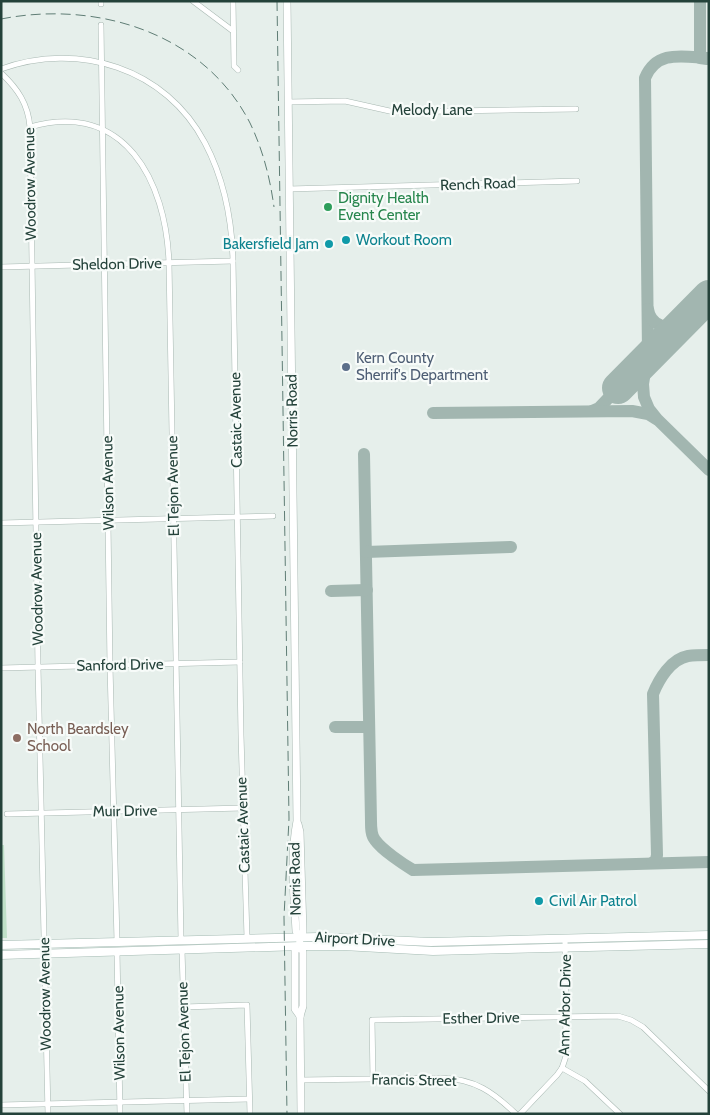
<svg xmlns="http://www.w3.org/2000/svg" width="710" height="1115" viewBox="0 0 710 1115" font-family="Cabin,sans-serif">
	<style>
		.green { fill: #bfe0c8 }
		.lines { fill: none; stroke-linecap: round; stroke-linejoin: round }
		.taxiway { stroke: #a2b6b0; stroke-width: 12 }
		.runway { stroke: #a2b6b0; stroke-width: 32 }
		.minor-casing { stroke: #a8b8b2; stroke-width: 6 }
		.tertiary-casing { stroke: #a8b8b2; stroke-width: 8 }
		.secondary-casing { stroke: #a4bbb3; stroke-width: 9 }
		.minor { stroke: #fff; stroke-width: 5 }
		.tertiary { stroke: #fff; stroke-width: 7 }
		.secondary { stroke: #fff; stroke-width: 8 }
		.rail { stroke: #5f7d75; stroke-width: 1; stroke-dasharray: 10 5; stroke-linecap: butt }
		.leisure-dot { fill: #2e9e5b; stroke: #f7fbf9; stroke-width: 2 }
		.culture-dot { fill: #0f9aa8; stroke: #f7fbf9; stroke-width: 2 }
		.service-dot { fill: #5c6f8a; stroke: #f7fbf9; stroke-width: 2 }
		.education-dot { fill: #8d6e63; stroke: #f7fbf9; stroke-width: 2 }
		.labels { text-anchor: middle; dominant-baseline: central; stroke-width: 4.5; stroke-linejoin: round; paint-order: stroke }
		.street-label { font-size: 15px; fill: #24423a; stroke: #f7fbf9 }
		.leisure-label { font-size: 15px; fill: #27864d; stroke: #f7fbf9; text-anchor: start }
		.culture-label { font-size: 15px; fill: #0d838f; stroke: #f7fbf9; text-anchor: start }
		.service-label { font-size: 15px; fill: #4e5e75; stroke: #f7fbf9; text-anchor: start }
		.education-label { font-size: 15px; fill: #785e54; stroke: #f7fbf9; text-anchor: start }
	</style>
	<rect width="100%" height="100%" fill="#e6efeb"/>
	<polygon class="green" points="1,845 4,845 7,938 1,938"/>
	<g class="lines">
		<g class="taxiway">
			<polyline points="700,1 700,58 707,59"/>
			<path d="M709,58C684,57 657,49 645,78L648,352L643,384L644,397L649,409L657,419L709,470"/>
			<path d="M648,309C649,316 653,322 660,325C680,333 696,308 709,295"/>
			<polyline points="648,363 653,355 683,324"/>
			<polyline points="592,411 599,408 618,388"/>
			<polyline points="433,413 632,411 648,414 656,419"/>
			<path d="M364,454L371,821C371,828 371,835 375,840C382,850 403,864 413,870L709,862"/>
			<polyline points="366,552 511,547"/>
			<polyline points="331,591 367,590"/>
			<polyline points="335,727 369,727"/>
			<path d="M652,863L656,860L657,855L653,694C659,679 671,659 688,656C695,655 702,655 709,655"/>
		</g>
		<polyline class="runway" points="618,388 709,296"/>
		<defs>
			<g id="minor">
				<polyline points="101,1 101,4"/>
				<polyline points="193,1 233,31"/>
				<polyline points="233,1 234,66 238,70"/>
				<polyline points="101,25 110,666 117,941"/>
				<path d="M1,69C78,41 166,68 205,143C224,179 232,221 233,261L241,735L247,938"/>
				<path d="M1,73C18,89 28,104 30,127L38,667L48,1114"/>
				<polyline points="288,102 345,101 394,112 576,109"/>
				<path d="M30,127C125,100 166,181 169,263L181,940"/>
				<polyline points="289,189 577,181"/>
				<polyline points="1,267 233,261"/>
				<polyline points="1,523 273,516"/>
				<polyline points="1,668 240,662"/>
				<polyline points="7,814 243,808"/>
				<polyline points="182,950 187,1114"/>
				<polyline points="117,951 120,1114"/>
				<polyline points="183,1007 247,1005 250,1114"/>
				<polyline points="562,1068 585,1081 620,1114"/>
				<polyline points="373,1079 372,1020 618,1016 631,1020 643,1027 709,1091"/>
				<path d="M301,1080L442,1078C475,1079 493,1092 516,1114"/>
				<polyline points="1,1105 249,1099"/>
				<polyline points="520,1114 557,1075 562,1068 566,1056 565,938"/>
			</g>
			<g id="tertiary">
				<path d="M287,1L297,821C290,857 294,895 296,931L300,937"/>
				<path d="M298,824L300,832L303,932C298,939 299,945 303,952V1006L300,1016L301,1114"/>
				<polyline points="300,946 295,951 295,1009 300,1016"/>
			</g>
			<g id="secondary">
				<polyline points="1,945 318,937 431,942 709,935"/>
				<polyline points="1,955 300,946 343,946 433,951 709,944"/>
			</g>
		</defs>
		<use href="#minor" class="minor-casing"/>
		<use href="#tertiary" class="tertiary-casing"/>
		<use href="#secondary" class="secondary-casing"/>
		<use href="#minor" class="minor"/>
		<use href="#tertiary" class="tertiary"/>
		<use href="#secondary" class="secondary"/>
		<g class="rail">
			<polyline points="277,1 289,819 284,917 287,1114"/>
			<path d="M1,19C97,0 204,33 250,123C263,150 270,178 274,207"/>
		</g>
	</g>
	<circle class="leisure-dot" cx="328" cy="207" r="5"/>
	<g class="culture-dot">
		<circle cx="346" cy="240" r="5"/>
		<circle cx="329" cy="244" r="5"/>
		<circle cx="539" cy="901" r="5"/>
	</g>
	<circle class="service-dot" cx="346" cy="367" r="5"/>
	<circle class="education-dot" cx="17" cy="738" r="5"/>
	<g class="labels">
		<g class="street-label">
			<text x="432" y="110">Melody Lane</text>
			<text transform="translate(30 184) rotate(-91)">Woodrow Avenue</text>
			<text transform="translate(478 184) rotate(-2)">Rench Road</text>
			<text transform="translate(117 264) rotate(-1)">Sheldon Drive</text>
			<text transform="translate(292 411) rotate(-91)">Norris Road</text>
			<text transform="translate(236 420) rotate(-91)">Castaic Avenue</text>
			<text transform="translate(108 483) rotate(-91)">Wilson Avenue</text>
			<text transform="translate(173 486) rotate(-91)">El Tejon Avenue</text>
			<text transform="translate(37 589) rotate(-91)">Woodrow Avenue</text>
			<text transform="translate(120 665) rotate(-1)">Sanford Drive</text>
			<text transform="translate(125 811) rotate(-1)">Muir Drive</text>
			<text transform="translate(243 825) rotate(-92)">Castaic Avenue</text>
			<text transform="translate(295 879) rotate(-91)">Norris Road</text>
			<text transform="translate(355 939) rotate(3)">Airport Drive</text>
			<text transform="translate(45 994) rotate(-91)">Woodrow Avenue</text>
			<text transform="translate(565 1005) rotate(-89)">Ann Arbor Drive</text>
			<text transform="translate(481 1018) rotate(-1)">Esther Drive</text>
			<text transform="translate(184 1032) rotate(-92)">El Tejon Avenue</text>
			<text transform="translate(119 1033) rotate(-91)">Wilson Avenue</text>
			<text transform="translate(414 1080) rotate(1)">Francis Street</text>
		</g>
		<g class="leisure-label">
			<text x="338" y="198">Dignity Health<tspan x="338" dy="17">Event Center</tspan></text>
		</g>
		<g class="culture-label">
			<text x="356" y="240">Workout Room</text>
			<text x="319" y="244" text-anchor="end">Bakersfield Jam</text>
			<text x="549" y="901">Civil Air Patrol</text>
		</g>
		<g class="service-label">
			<text x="356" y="358">Kern County<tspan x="356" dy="17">Sherrif's Department</tspan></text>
		</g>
		<g class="education-label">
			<text x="27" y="729">North Beardsley<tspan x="27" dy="17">School</tspan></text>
		</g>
	</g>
	<rect width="710" height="1115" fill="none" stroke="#24423a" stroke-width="5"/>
</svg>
